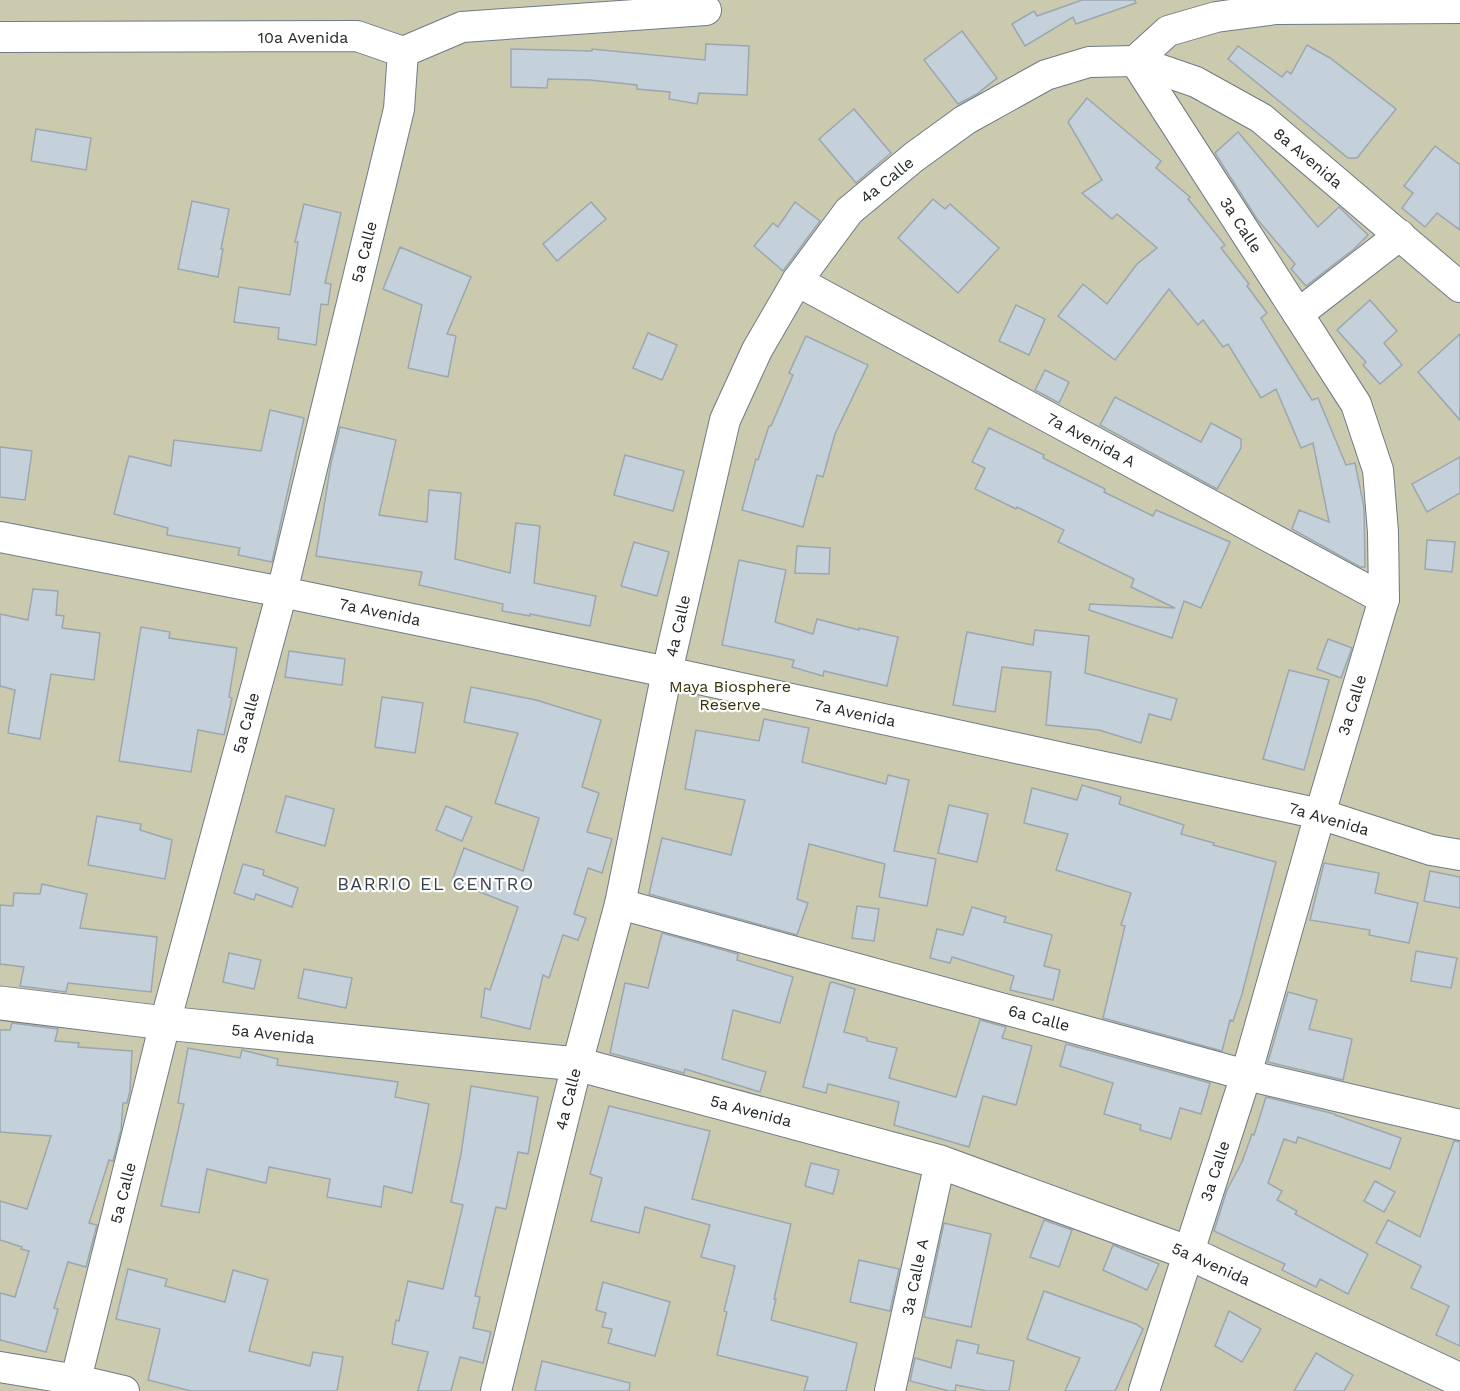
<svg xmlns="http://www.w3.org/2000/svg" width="1460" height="1391" viewBox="0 0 1460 1391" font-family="'Work Sans',sans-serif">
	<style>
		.green { fill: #cccaae }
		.building { fill: #c4d1da; stroke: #9ba7b0; stroke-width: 1.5 }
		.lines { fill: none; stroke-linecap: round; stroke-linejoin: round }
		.minor-casing { stroke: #6f7b84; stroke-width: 32 }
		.tertiary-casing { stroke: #6f7b84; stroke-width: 35 }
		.minor { stroke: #fff; stroke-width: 30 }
		.tertiary { stroke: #fff; stroke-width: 33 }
		.labels { text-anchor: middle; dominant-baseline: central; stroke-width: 4.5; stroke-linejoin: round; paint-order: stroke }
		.street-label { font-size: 16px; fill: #22272a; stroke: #fff }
		.park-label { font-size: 16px; fill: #36320a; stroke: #fff }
		.neighbourhood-label { font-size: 18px; letter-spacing: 1.5px; fill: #364149; stroke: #fff }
	</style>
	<rect width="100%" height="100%" fill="#e5f3fc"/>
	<rect class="green" x="0" y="0" width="1460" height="1391"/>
	<g class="building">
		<polygon points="1082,0 1135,0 1136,3 1076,24 1073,17 1025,46 1012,24 1034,11 1037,16"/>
		<polygon points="962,31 997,78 977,94 958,104 924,60"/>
		<polygon points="706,44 749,46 747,95 699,93 697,104 669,99 670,92 637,89 637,85 590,80 548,79 547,88 511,87 511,49 592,51 592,49 705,60"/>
		<polygon points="1307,45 1330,58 1396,109 1357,158 1348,158 1228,59 1238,46 1282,77 1287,71 1291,74"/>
		<polygon points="1087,98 1161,161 1156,168 1190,197 1188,199 1225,245 1221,248 1249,284 1247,286 1267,313 1261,318 1312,400 1318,398 1346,465 1355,463 1364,507 1365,567 1360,567 1292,529 1299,510 1329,522 1313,443 1301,448 1276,389 1261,398 1228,344 1223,347 1203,320 1198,325 1169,289 1115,360 1058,316 1083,284 1107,304 1137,264 1157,248 1117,214 1112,219 1082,193 1102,180 1068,122"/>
		<polygon points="854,109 891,153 856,183 819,139"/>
		<polygon points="36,129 91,138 86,170 31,161"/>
		<polygon points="1238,132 1318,227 1339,207 1368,235 1354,249 1306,286 1291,269 1295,264 1257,219 1215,153"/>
		<polygon points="1435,146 1460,165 1460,230 1437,213 1425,227 1402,208 1413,193 1404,186"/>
		<polygon points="933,199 945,209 950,204 999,248 958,293 898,238"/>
		<polygon points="192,201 229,209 221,249 223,249 218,277 178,269"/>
		<polygon points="591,202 606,219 557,261 543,244"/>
		<polygon points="795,202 820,221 783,271 754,246 773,223 778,227"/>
		<polygon points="304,204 341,213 325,283 331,284 328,305 321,304 316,345 278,339 279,328 234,322 239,287 290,295 298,242 295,242"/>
		<polygon points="400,247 471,277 447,334 456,336 448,377 408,368 422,305 383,289"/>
		<polygon points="1370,300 1397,331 1384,343 1402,365 1380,384 1363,365 1366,362 1337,330"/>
		<polygon points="1016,305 1045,319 1029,355 999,341"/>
		<polygon points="648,333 677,345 662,380 633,368"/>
		<polygon points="1460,334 1460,420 1418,372"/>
		<polygon points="806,336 868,365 835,434 823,477 817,475 803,527 742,510 756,459 758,460 769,426 771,426 793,375 789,373"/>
		<polygon points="1045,370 1069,382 1059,403 1035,390"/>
		<polygon points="1115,397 1201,442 1211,423 1241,439 1241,448 1217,489 1100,425"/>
		<polygon points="270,410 304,418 272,562 238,555 240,548 167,535 168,528 114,514 129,456 171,466 174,440 261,451"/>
		<polygon points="340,427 396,440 379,515 427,522 429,490 461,493 455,559 510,573 516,523 540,526 534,583 596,596 590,626 530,614 530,616 502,611 503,604 419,585 422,572 316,556 331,463"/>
		<polygon points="989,428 1044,455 1043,458 1105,489 1104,492 1153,516 1156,510 1230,542 1201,608 1184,601 1172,638 1089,610 1090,604 1175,608 1131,587 1134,579 1058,542 1064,530 1017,507 1016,509 975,489 985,468 972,462"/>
		<polygon points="0,447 32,451 25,500 0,497"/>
		<polygon points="625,455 684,471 673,511 614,495"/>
		<polygon points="1460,457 1460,493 1427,512 1412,484"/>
		<polygon points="1427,540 1455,542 1452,572 1425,569"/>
		<polygon points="634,542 669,552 657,596 621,586"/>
		<polygon points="797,546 830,548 829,574 795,573"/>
		<polygon points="739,560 786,570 775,622 813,634 817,619 859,630 859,628 898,637 887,686 824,671 823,676 792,667 794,660 722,645"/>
		<polygon points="33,589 58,591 56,615 64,616 62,628 100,633 94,680 51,674 40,739 8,733 15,690 0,686 0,614 28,620"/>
		<polygon points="141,627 170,632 169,638 237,648 229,697 232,698 224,735 198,730 191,772 119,761"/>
		<polygon points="1035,630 1089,636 1085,673 1177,699 1171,720 1149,714 1141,743 1099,730 1046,725 1051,672 1002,667 995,712 953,705 967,632 1033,645"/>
		<polygon points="1328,639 1352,648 1341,678 1317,669"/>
		<polygon points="289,651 345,659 342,685 285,677"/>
		<polygon points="1289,670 1329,680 1304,770 1263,759"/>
		<polygon points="471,687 536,700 601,720 582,787 599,793 587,832 612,839 602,873 588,868 574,914 586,918 578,940 563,935 549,978 543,975 530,1029 481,1017 485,988 490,990 518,907 452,881 464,848 523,871 539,818 495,803 518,733 464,722"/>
		<polygon points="382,697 423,703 415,753 375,747"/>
		<polygon points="764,719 809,728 802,762 886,784 888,775 909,780 894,851 936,859 927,906 879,897 885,864 809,844 797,899 808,903 797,935 649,894 662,838 731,855 745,800 685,789 696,730 759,741"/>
		<polygon points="1082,785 1121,797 1119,804 1184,825 1181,834 1214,843 1213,845 1276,862 1242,994 1233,1021 1230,1020 1222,1051 1103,1018 1125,926 1121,925 1131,893 1056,870 1068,834 1024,823 1032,788 1077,800"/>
		<polygon points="286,796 334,809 325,846 276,832"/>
		<polygon points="949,805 988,814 977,862 938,853"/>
		<polygon points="446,806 472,817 462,841 436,830"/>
		<polygon points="97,816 141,824 140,830 172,840 165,879 88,865"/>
		<polygon points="1324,863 1379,873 1375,893 1418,903 1409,943 1369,935 1370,930 1310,920"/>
		<polygon points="243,864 264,870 263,875 298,888 292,907 256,894 254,900 234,893"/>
		<polygon points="1430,871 1460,877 1460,908 1424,901"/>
		<polygon points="42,884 87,894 80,928 157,937 151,992 68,983 66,992 20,986 24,967 0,964 0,905 13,906 14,893 40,894"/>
		<polygon points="857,906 879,909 874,941 852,938"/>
		<polygon points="972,907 1006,917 1004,922 1052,935 1044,966 1060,970 1053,1000 1010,990 1014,976 952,957 950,963 930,958 937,929 963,935"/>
		<polygon points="662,933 738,954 737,960 793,977 780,1023 733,1010 722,1059 766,1072 760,1092 685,1069 684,1073 610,1053 625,983 648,988"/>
		<polygon points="1416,951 1457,958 1451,988 1411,981"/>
		<polygon points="229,953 261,960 254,989 223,982"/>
		<polygon points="304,969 352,978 346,1008 298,998"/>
		<polygon points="832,982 855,989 844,1032 867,1038 867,1041 897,1048 889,1078 956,1097 980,1020 1006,1027 1002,1038 1032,1046 1016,1105 983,1096 969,1147 894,1125 899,1102 828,1084 826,1093 803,1087 830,983"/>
		<polygon points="1288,992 1317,1000 1309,1029 1352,1039 1343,1080 1268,1062"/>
		<polygon points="12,1023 58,1029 55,1041 79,1043 78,1047 132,1051 130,1091 127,1103 123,1103 121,1130 113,1161 109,1160 89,1223 97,1225 86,1267 68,1262 54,1308 58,1309 46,1352 0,1340 0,1293 15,1297 29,1251 21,1249 22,1247 0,1240 0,1201 27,1209 51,1136 0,1132 0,1030 10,1030"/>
		<polygon points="1066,1044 1210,1083 1201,1114 1180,1108 1171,1139 1140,1130 1141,1125 1104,1114 1113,1083 1060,1066"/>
		<polygon points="188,1048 240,1058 242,1050 278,1059 277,1065 398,1082 395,1097 429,1104 412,1193 384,1186 381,1207 327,1197 330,1179 269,1167 266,1183 207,1169 199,1213 161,1206 184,1104 178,1103"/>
		<polygon points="471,1086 538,1097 528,1154 518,1152 506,1209 496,1207 475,1296 480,1297 473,1328 491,1332 483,1363 460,1357 451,1391 418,1391 428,1352 392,1344 396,1320 399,1321 408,1281 443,1289 463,1205 451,1202 461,1154"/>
		<polygon points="1266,1097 1335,1114 1335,1115 1401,1138 1390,1169 1298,1137 1296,1143 1284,1139 1268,1183 1282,1191 1277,1200 1297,1211 1295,1214 1368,1254 1348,1294 1320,1279 1316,1287 1282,1270 1285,1264 1214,1231 1227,1190 1242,1162 1252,1134 1254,1135"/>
		<polygon points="609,1106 710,1131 692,1199 791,1224 774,1299 776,1299 771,1320 857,1343 846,1391 804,1391 808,1377 717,1355 727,1312 724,1311 735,1266 701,1257 710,1225 645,1207 639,1233 591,1221 602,1178 590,1174"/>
		<polygon points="1454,1141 1460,1142 1460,1346 1436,1335 1449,1306 1411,1288 1421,1266 1376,1243 1388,1220 1420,1237"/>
		<polygon points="811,1163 839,1170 833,1194 805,1186"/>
		<polygon points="1375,1181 1395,1192 1384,1212 1364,1201"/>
		<polygon points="1044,1220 1072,1230 1059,1267 1030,1257"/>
		<polygon points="944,1223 991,1234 971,1327 924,1317"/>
		<polygon points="1113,1245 1159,1264 1147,1290 1103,1270"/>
		<polygon points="859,1260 899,1269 890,1311 850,1302"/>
		<polygon points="128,1269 167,1279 165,1286 225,1302 233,1270 268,1280 249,1351 310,1366 313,1352 343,1357 337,1391 191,1391 148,1380 160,1329 116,1319"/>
		<polygon points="603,1282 670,1302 655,1356 608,1343 612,1329 602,1327 606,1313 596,1310"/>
		<polygon points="1044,1291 1136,1324 1143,1329 1115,1391 1065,1391 1080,1358 1027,1339"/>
		<polygon points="1229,1311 1261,1329 1242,1362 1215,1346"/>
		<polygon points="957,1340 979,1345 977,1353 1014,1361 1009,1391 987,1391 956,1385 955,1391 949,1391 910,1381 915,1358 951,1368"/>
		<polygon points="1316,1353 1353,1375 1344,1391 1294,1391"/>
		<polygon points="542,1361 630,1383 629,1391 535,1391"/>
	</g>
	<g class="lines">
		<defs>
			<g id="minor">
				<polyline points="0,37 357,36 403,52 462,27 706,10"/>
				<polyline points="1135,61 1356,404 1378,470 1383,532 1384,599 1320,814 1246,1075 1144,1391"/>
				<polyline points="1135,61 1168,31 1216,17 1276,9 1460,8"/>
				<polyline points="797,281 1384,599"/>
				<polyline points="1298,314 1400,235"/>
				<polyline points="0,537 282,592 667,672 1320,814 1431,850 1460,855"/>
				<polyline points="620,904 1246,1075 1460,1125"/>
				<polyline points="0,1367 77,1380 124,1391"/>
				<polyline points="73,1391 165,1023 282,592 399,109 403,52"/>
				<polyline points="496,1391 577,1064 620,904 667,672 725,420 757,350 797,281 849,211 914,157 965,120 1046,75 1089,62 1135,61 1196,82 1261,118 1460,287"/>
				<polyline points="890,1391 940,1162"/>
			</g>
			<polyline id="tertiary" points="0,1003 165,1023 577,1064 940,1162 1189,1253 1460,1380"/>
		</defs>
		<use href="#minor" class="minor-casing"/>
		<use href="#tertiary" class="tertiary-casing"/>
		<use href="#minor" class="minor"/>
		<use href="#tertiary" class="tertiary"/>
	</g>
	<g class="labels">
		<g class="street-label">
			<text x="303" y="37">10a Avenida</text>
			<text transform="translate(1308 158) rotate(40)">8a Avenida</text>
			<text transform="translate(887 180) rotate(-39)">4a Calle</text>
			<text transform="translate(1241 225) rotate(57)">3a Calle</text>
			<text transform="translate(364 252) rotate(-76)">5a Calle</text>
			<text transform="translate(1091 440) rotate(28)">7a Avenida A</text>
			<text transform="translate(380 612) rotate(12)">7a Avenida</text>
			<text transform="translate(678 626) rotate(-77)">4a Calle</text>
			<text transform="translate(1352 705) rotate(-73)">3a Calle</text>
			<text transform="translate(855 713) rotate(12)">7a Avenida</text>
			<text transform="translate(246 723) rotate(-75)">5a Calle</text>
			<text transform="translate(1329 819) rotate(16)">7a Avenida</text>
			<text transform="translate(1039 1018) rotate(15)">6a Calle</text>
			<text transform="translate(273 1034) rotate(6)">5a Avenida</text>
			<text transform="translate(568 1099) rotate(-76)">4a Calle</text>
			<text transform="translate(751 1111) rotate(15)">5a Avenida</text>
			<text transform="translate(1215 1171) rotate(-72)">3a Calle</text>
			<text transform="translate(123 1193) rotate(-76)">5a Calle</text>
			<text transform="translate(1211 1264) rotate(24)">5a Avenida</text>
			<text transform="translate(915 1277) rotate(-78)">3a Calle A</text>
		</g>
		<g class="park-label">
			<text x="730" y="686">Maya Biosphere<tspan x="730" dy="18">Reserve</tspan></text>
		</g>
		<g class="neighbourhood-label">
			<text x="436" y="883">BARRIO EL CENTRO</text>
		</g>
	</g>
</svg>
